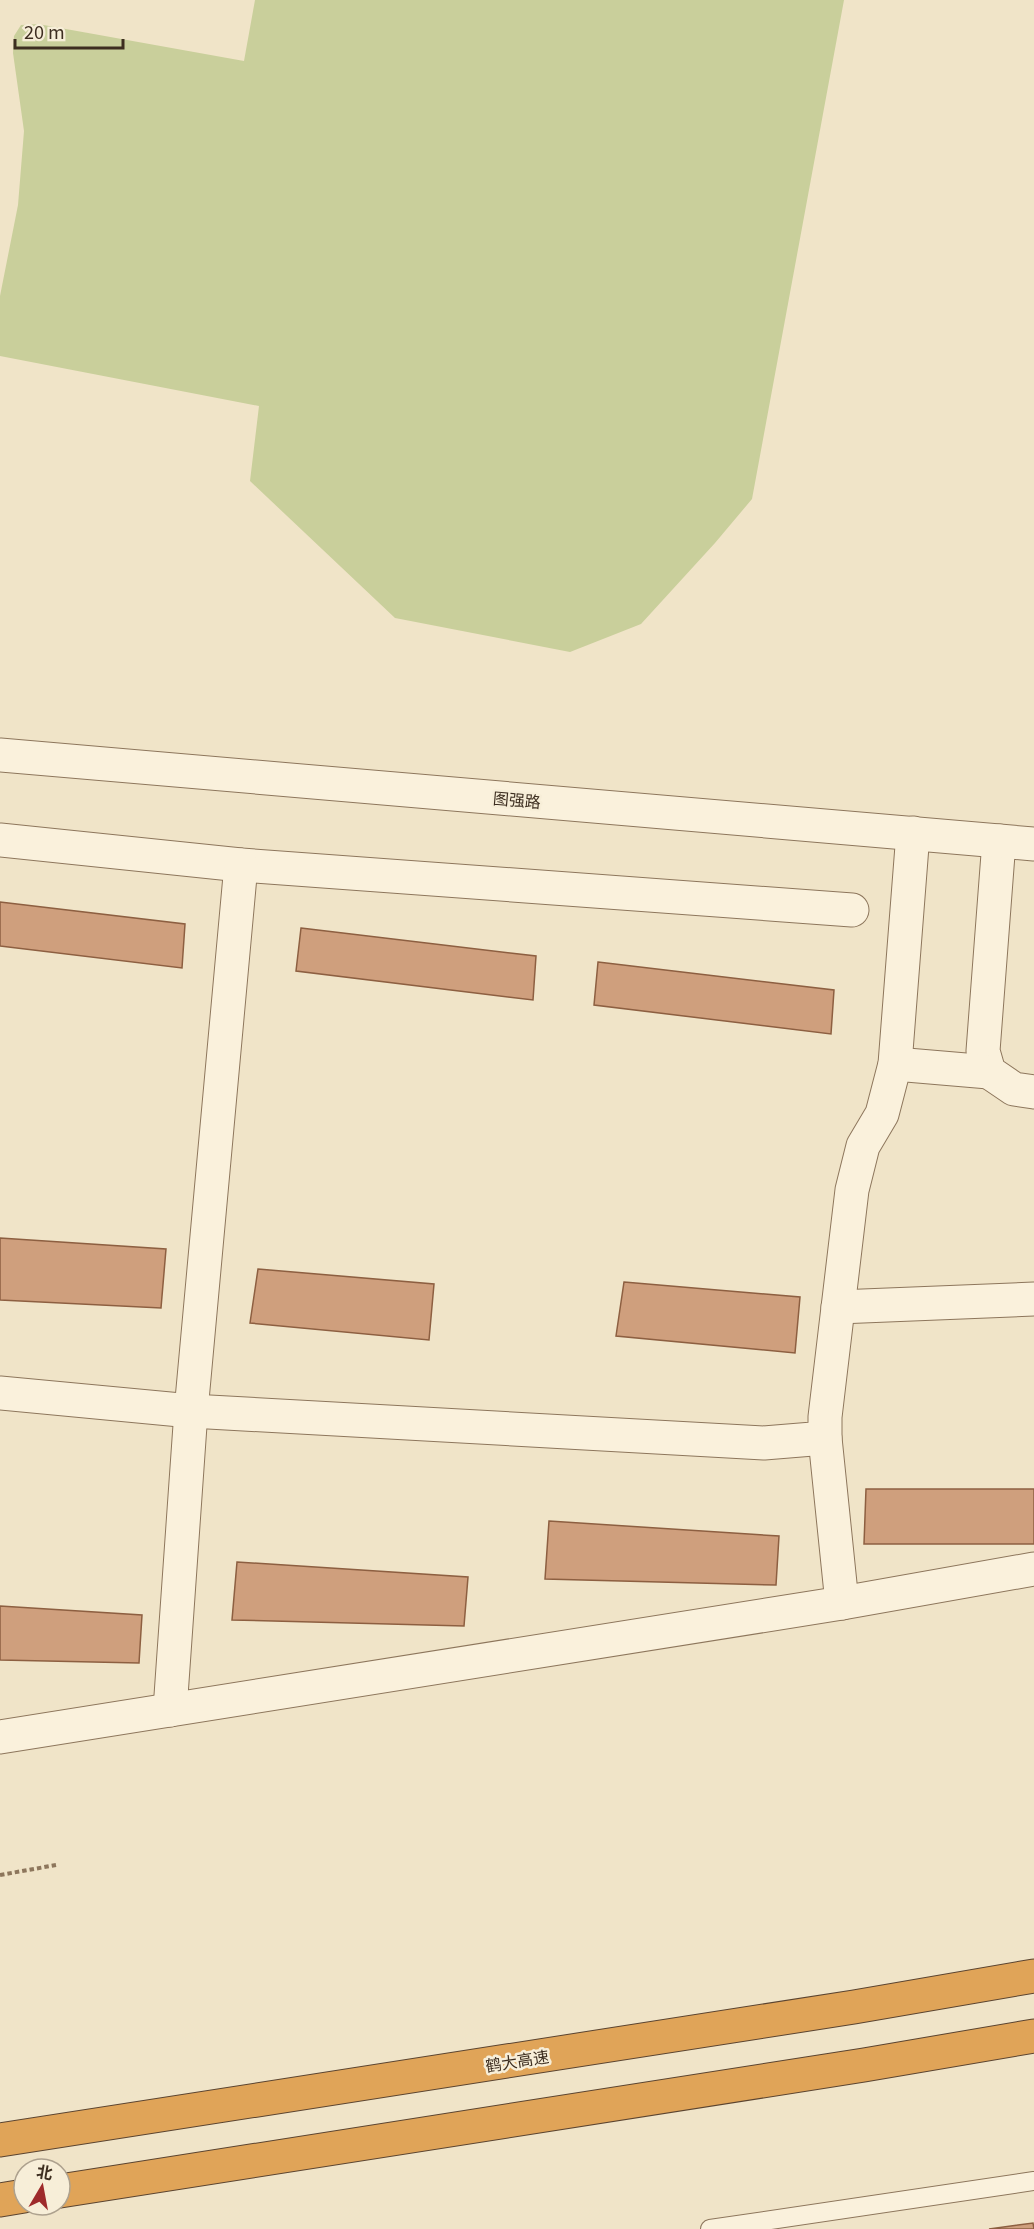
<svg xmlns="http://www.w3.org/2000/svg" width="1034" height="2229" viewBox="0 0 1034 2229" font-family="Georgia,'Noto Sans SC',serif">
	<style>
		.green { fill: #c9cf9b }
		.building { fill: #cf9f7d; stroke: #8d5f41; stroke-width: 1.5 }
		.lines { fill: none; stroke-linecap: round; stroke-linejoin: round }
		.service-casing { stroke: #8d765c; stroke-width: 20 }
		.minor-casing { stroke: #8d765c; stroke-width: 35 }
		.tertiary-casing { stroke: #8d765c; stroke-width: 35 }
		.motorway-casing { stroke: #5b4430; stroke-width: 35 }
		.path { stroke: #8d765c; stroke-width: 4; stroke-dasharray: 4.5 3; stroke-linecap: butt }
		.service { stroke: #faf1dc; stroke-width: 18 }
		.minor { stroke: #faf1dc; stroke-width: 33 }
		.tertiary { stroke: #faf1dc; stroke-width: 33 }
		.motorway { stroke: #e0a458; stroke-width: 33 }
		.labels { text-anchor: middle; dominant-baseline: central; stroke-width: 5; stroke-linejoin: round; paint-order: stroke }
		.street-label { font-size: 16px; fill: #3d2e20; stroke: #f7eed8 }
	</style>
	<rect width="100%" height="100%" fill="#f0e4c8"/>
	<polygon class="green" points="255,0 844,0 752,499 715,543 641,624 570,652 395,618 250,481 259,406 0,356 0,296 18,205 24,131 13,53 14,36 21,25 38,24 244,61"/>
	<g class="building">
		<polygon points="0,902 185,924 182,968 0,946"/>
		<polygon points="301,928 536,956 533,1000 296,971"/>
		<polygon points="598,962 834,990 831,1034 594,1005"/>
		<polygon points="0,1238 166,1249 161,1308 0,1300"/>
		<polygon points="258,1269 434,1284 429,1340 250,1323"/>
		<polygon points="624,1282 800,1297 795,1353 616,1336"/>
		<polygon points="866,1489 1034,1489 1034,1544 864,1544"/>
		<polygon points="549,1521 779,1536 776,1585 545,1579"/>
		<polygon points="237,1562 468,1577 464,1626 232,1620"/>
		<polygon points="0,1606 142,1615 139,1663 0,1660"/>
		<polygon points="1033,2223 1034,2229 989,2229"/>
	</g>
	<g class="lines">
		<defs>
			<polyline id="service" points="710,2229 1034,2181"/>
			<g id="minor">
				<polyline points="0,840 241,865 852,910"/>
				<polyline points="999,841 983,1051 989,1072 1014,1089 1034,1092"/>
				<polyline points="895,1064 989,1072"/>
				<polyline points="838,1307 1034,1299"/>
				<polyline points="0,1393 191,1411 764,1443 825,1438 825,1417 852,1190 863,1146 882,1114 895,1064 913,833"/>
				<polyline points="825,1438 842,1603"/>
				<polyline points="170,1710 191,1411 241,865"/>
				<polyline points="0,1737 842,1603 1034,1569"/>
			</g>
			<polyline id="tertiary" points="0,755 1034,844"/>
			<g id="motorway">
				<polyline points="0,2140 854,2007 1034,1976"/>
				<polyline points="60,2191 864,2065 1034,2036"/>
				<polyline points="0,2200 24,2196"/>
			</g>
		</defs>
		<use href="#service" class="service-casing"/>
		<use href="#minor" class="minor-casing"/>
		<use href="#tertiary" class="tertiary-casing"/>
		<use href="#motorway" class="motorway-casing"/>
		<polyline class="path" points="0,1875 56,1865"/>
		<use href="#service" class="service"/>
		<use href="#minor" class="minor"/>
		<use href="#tertiary" class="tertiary"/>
		<use href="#motorway" class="motorway"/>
	</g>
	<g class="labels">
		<g class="street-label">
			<text transform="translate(517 799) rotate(5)">图强路</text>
			<text transform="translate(517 2060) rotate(-9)">鹤大高速</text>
		</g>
	</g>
	<g transform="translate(42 2187) rotate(10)"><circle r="28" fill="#f7eed8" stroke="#ada18e" stroke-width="1.5"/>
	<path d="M0-4.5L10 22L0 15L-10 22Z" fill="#9e2a2b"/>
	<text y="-9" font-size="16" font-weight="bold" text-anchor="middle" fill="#3d2e20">北</text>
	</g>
	<path d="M15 39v9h108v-9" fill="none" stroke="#3d2e20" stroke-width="3"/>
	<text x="24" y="39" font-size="18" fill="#3d2e20" stroke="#f7eed8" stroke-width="4.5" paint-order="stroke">20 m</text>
</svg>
